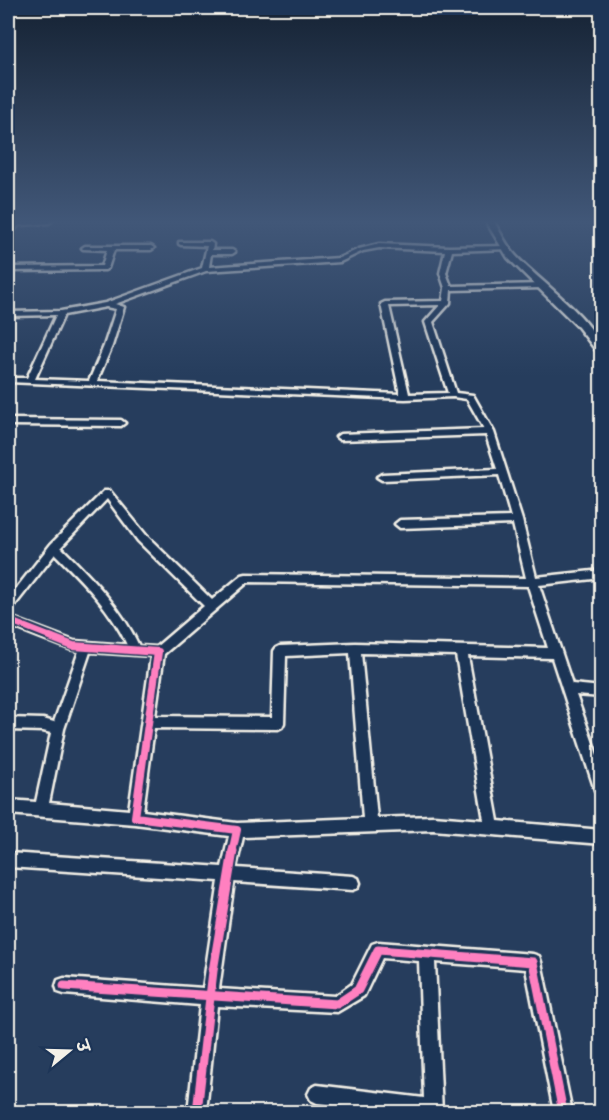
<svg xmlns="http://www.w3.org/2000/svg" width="609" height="1120" viewBox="0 0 609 1120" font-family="'Indie Flower','Playpen Sans Deva',sans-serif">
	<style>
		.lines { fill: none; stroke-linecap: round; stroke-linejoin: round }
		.street-casing { stroke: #f4f1e8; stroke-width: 5 }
		.secondary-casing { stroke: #f4f1e8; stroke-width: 5 }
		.street { fill: #1d3557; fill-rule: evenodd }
		.secondary { fill: #1d3557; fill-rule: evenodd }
		.cycleway-far2-casing { stroke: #1d3557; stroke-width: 10 }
		.cycleway-far1-casing { stroke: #1d3557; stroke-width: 11 }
		.cycleway-casing { stroke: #1d3557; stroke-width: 13 }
		.cycleway-far2 { stroke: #ff80c0; stroke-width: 6 }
		.cycleway-far1 { stroke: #ff80c0; stroke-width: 8 }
		.cycleway { stroke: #ff80c0; stroke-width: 9 }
	</style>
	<rect width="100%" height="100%" fill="#263d5d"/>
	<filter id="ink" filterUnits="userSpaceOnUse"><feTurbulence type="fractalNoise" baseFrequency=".0167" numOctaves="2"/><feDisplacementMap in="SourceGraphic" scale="12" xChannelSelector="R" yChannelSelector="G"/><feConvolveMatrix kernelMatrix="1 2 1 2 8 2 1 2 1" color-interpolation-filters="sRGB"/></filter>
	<g filter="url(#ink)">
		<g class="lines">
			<defs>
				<g id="street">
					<polygon points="17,220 23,220 10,236 8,237 8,232"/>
					<path d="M179,242H210L213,244L212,250H232L235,252L232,254H211L209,267L339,258L359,249L379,244L449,247L506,246L509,248L508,249L452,251L446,273L451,286L542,284L545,286L542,288L451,290L450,303L433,322L456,393L473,395L494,432L522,520L536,577L602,570V578L539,585L572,684L602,687V697L576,695L602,769V796L597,795L595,790L552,658L468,656L498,821L602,830V844L433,830L243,837L236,868L353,876L358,878L360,883L358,888L353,890L234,882L219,989L335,996L352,984L372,944L378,942L533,954L539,956L541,962L572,1112H554L526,969L435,962L442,1112H396L317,1103L311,1100L308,1094L311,1088L317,1085L424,1098L419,961L382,958L364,996L337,1012L217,1006L206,1112H188L200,1005L64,994L58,992L56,986L58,980L64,978L203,988L219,881L8,867V853L222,867L229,836L135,824L8,814V800L36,802L51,733L43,731L8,730V718L43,719L54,722L79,651L69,649L8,625V616L74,641L127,645C111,609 82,581 55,554L12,609L8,610V599L51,544L104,491H110L146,535L212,600L242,575L246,574L526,578L513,524L400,528L395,524L400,520L511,517L499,475L382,480L377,477L382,474L497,469L486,435L340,440L336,437L340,434L484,429L467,399L453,397L405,399L8,382V378H27L56,315L8,316V312L61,311L105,303L202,268L207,246L181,245L179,244ZM379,248L445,251L440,273L445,288L443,301L385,302L381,304L400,394L97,381L112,346L124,307L115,304L206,271L340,262L363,251ZM440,305L425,322L448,393L409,394L389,306ZM106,307L116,309L104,346L89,381L35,379L64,315ZM107,499L138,541L204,606L156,647L139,646C121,607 91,577 61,547ZM248,582L528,586L548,648L355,643L280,646L276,648L274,651L272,717L155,716L164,654ZM90,652L151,656L129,810L49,803L64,729ZM350,653L363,818L237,823L143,811L154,728L278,729L282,727L284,723L286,656ZM361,653L456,655L484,820L433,816L377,818Z"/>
					<polygon points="85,246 151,246 154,248 151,250 114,250 108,268 105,270 8,271 8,267 102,266 107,250 83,249 82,248"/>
					<polygon points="8,419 121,420 125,423 121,426 8,425"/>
				</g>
				<g id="secondary">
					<polygon points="28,220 53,220 49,223 8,226 8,222"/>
					<path d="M485,220H493C500,231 506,245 515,255C536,279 602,324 602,354L598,353L578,327L508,258Z"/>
				</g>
			</defs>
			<use href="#street" class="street-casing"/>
			<use href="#secondary" class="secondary-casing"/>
			<use href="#street" class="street"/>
			<use href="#secondary" class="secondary"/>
			<defs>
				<polyline id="cycleway-far2" points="8,620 54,638"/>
				<polyline id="cycleway-far1" points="50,637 73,646 158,652 135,817 237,830 232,853"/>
				<g id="cycleway">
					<polyline points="64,986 337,1004 358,990 378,950 533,962 563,1112"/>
					<polyline points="197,1112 213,971 233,851"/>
				</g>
			</defs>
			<use href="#cycleway-far2" class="cycleway-far2-casing"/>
			<use href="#cycleway-far1" class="cycleway-far1-casing"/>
			<use href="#cycleway" class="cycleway-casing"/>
			<use href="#cycleway-far2" class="cycleway-far2"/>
			<use href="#cycleway-far1" class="cycleway-far1"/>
			<use href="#cycleway" class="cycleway"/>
		</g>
	</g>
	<linearGradient id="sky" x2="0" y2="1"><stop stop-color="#152233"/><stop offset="0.59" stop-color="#415778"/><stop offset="1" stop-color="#415778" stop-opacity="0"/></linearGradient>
	<rect width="609" height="376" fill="url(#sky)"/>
	<rect width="609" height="1120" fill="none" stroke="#1d3557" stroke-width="30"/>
	<rect x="15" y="15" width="579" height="1090" fill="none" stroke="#f4f1e8" stroke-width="2" filter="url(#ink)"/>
	<g transform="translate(69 1051) rotate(71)" stroke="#1d3557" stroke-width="4.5" paint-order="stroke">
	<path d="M0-4.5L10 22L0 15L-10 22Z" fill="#f4f1e8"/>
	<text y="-9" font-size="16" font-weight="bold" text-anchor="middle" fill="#f4f1e8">उ</text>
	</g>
</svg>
